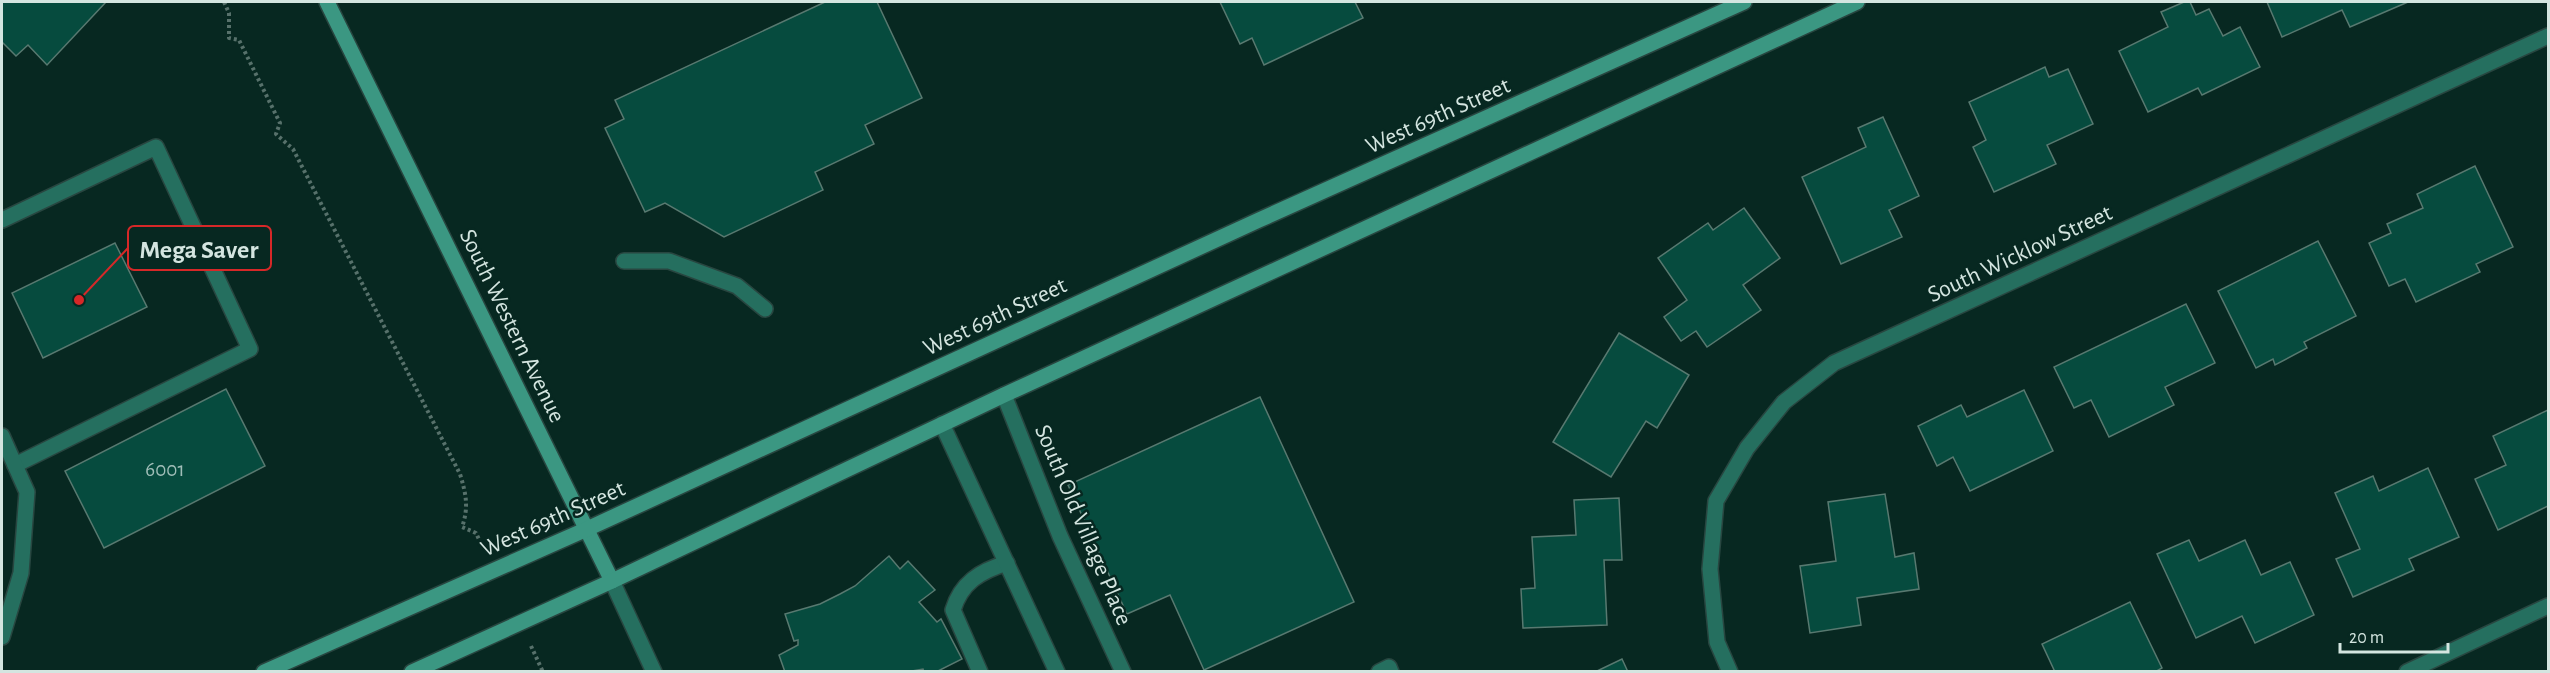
<svg xmlns="http://www.w3.org/2000/svg" width="2550" height="673" viewBox="0 0 2550 673" font-family="'Alegreya Sans',sans-serif">
	<style>
		.building { fill: #064b3e; stroke: #587970; stroke-width: 1.5 }
		.lines { fill: none; stroke-linecap: round; stroke-linejoin: round }
		.service-casing { stroke: #284640; stroke-width: 18 }
		.minor-casing { stroke: #284640; stroke-width: 18 }
		.tertiary-casing { stroke: #284640; stroke-width: 18 }
		.secondary-casing { stroke: #284640; stroke-width: 18 }
		.path { stroke: #57716b; stroke-width: 4; stroke-dasharray: 3 3; stroke-linecap: butt }
		.service { stroke: #256f5f; stroke-width: 15 }
		.minor { stroke: #256f5f; stroke-width: 15 }
		.tertiary { stroke: #256f5f; stroke-width: 15 }
		.secondary { stroke: #3b9782; stroke-width: 15 }
		.labels { text-anchor: middle; dominant-baseline: central; stroke-width: 5; stroke-linejoin: round; paint-order: stroke }
		.number-label { font-size: 21px; fill: #a0beb8 }
		.street-label { font-size: 24px; fill: #d4e5e0; stroke: #072821 }
		.leader { fill: none; stroke: #d62828; stroke-width: 2 }
		.callout-dot { fill: #d62828; stroke: #072821; stroke-width: 2 }
		.callout { fill: #072821; stroke: #d62828; stroke-width: 2 }
		.callout-label { font-size: 26px; text-anchor: middle; font-weight: bold; fill: #d4e5e0 }
	</style>
	<rect width="100%" height="100%" fill="#072821"/>
	<g class="building">
		<polygon points="2,2 106,2 47,65 28,45 16,56 2,42"/>
		<polygon points="825,2 877,2 922,98 865,125 874,144 815,172 823,190 724,237 665,203 645,212 605,128 624,119 615,100"/>
		<polygon points="1220,2 1355,2 1363,18 1264,65 1252,38 1240,44"/>
		<polygon points="2184,2 2190,2 2196,15 2209,9 2223,36 2240,27 2260,67 2202,95 2198,88 2148,112 2119,51 2168,27 2161,12"/>
		<polygon points="2267,2 2408,2 2350,27 2342,10 2282,37"/>
		<polygon points="2045,67 2049,77 2068,69 2093,124 2047,145 2056,164 1994,192 1973,147 1986,140 1969,102"/>
		<polygon points="1883,117 1919,196 1889,210 1902,237 1841,264 1802,177 1866,147 1858,128"/>
		<polygon points="2475,166 2513,247 2476,264 2480,272 2416,302 2405,279 2389,286 2369,243 2391,233 2387,224 2423,208 2417,194"/>
		<polygon points="1744,208 1780,258 1743,285 1761,310 1707,347 1696,331 1681,341 1664,317 1687,300 1658,258 1708,223 1713,230"/>
		<polygon points="2318,241 2356,316 2304,342 2307,348 2275,365 2273,359 2256,368 2218,291"/>
		<polygon points="115,243 147,307 43,358 12,293"/>
		<polygon points="2186,304 2215,363 2165,387 2174,405 2109,437 2091,400 2074,408 2054,367"/>
		<polygon points="1619,333 1689,375 1657,428 1646,421 1611,477 1553,442"/>
		<polygon points="226,389 265,466 104,548 65,471"/>
		<polygon points="2024,390 2053,451 1970,491 1953,457 1937,466 1918,426 1961,405 1967,417"/>
		<polygon points="1260,397 1354,602 1204,670 1170,595 1127,614 1068,485"/>
		<polygon points="2548,410 2548,506 2498,530 2475,479 2506,465 2493,436"/>
		<polygon points="2428,468 2459,537 2409,559 2414,570 2353,597 2336,559 2360,549 2335,493 2373,476 2379,491"/>
		<polygon points="1885,494 1895,557 1914,553 1919,589 1857,598 1861,625 1810,633 1800,566 1836,561 1828,502"/>
		<polygon points="1619,498 1622,560 1604,560 1607,625 1523,628 1521,589 1535,588 1532,537 1576,535 1574,500"/>
		<polygon points="2189,540 2199,561 2245,540 2261,575 2290,562 2314,615 2255,643 2242,616 2196,638 2157,554"/>
		<polygon points="889,556 900,569 908,561 935,590 919,602 937,622 941,619 962,659 936,672 924,672 923,669 906,672 785,672 779,655 798,645 798,640 794,641 785,614 820,604 840,594 855,586"/>
		<polygon points="2130,602 2162,668 2155,672 2055,672 2042,644"/>
		<polygon points="1622,659 1628,672 1595,672"/>
	</g>
	<g class="lines">
		<defs>
			<g id="service">
				<polyline points="2,220 156,147 250,349 15,465"/>
				<polyline points="624,261 669,261 737,286 765,309"/>
				<polyline points="2,436 27,492 21,573 2,637"/>
				<path d="M980,672L953,610C961,583 980,571 1007,563"/>
				<polyline points="1379,672 1389,667 1391,672"/>
			</g>
			<g id="minor">
				<polyline points="1004,395 1060,536 1123,672"/>
				<polyline points="942,424 1057,672"/>
				<polyline points="1730,672 1717,642 1710,569 1716,501 1747,448 1784,402 1834,363 2548,36"/>
				<polyline points="2407,672 2548,606"/>
			</g>
			<polyline id="tertiary" points="612,581 654,672"/>
			<g id="secondary">
				<polyline points="327,2 612,581"/>
				<polyline points="264,672 587,529 1259,220 1744,2"/>
				<polyline points="412,672 612,581 1004,395 1857,2"/>
			</g>
		</defs>
		<use href="#service" class="service-casing"/>
		<use href="#minor" class="minor-casing"/>
		<use href="#tertiary" class="tertiary-casing"/>
		<use href="#secondary" class="secondary-casing"/>
		<g class="path">
			<path d="M224,2L229,13V38L239,40L280,123L276,134L293,149L460,474C466,494 469,507 462,527L476,533L483,548"/>
			<polyline points="531,646 543,672"/>
		</g>
		<use href="#service" class="service"/>
		<use href="#minor" class="minor"/>
		<use href="#tertiary" class="tertiary"/>
		<use href="#secondary" class="secondary"/>
	</g>
	<g class="labels">
		<g class="number-label">
			<text x="165" y="469">6001</text>
		</g>
		<g class="street-label">
			<text transform="translate(1438 116) rotate(-24)">West 69th Street</text>
			<text transform="translate(2020 254) rotate(-25)">South Wicklow Street</text>
			<text transform="translate(995 317) rotate(-25)">West 69th Street</text>
			<text transform="translate(512 326) rotate(64)">South Western Avenue</text>
			<text transform="translate(553 519) rotate(-24)">West 69th Street</text>
			<text transform="translate(1083 525) rotate(67)">South Old Village Place</text>
		</g>
	</g>
	<path class="leader" d="M79 300L128 248"/>
	<circle class="callout-dot" cx="79" cy="300" r="6"/>
	<rect class="callout" x="128" y="226" width="143" height="44" rx="6"/>
	<g class="callout-label">
		<text x="199" y="258">Mega Saver</text>
	</g>
	<rect width="2550" height="673" fill="none" stroke="#d4e5e0" stroke-width="6"/>
	<path d="M2340 643v9h108v-9" fill="none" stroke="#d4e5e0" stroke-width="3"/>
	<text x="2349" y="643" font-size="18" fill="#d4e5e0" stroke="#072821" stroke-width="4.5" paint-order="stroke">20 m</text>
</svg>
